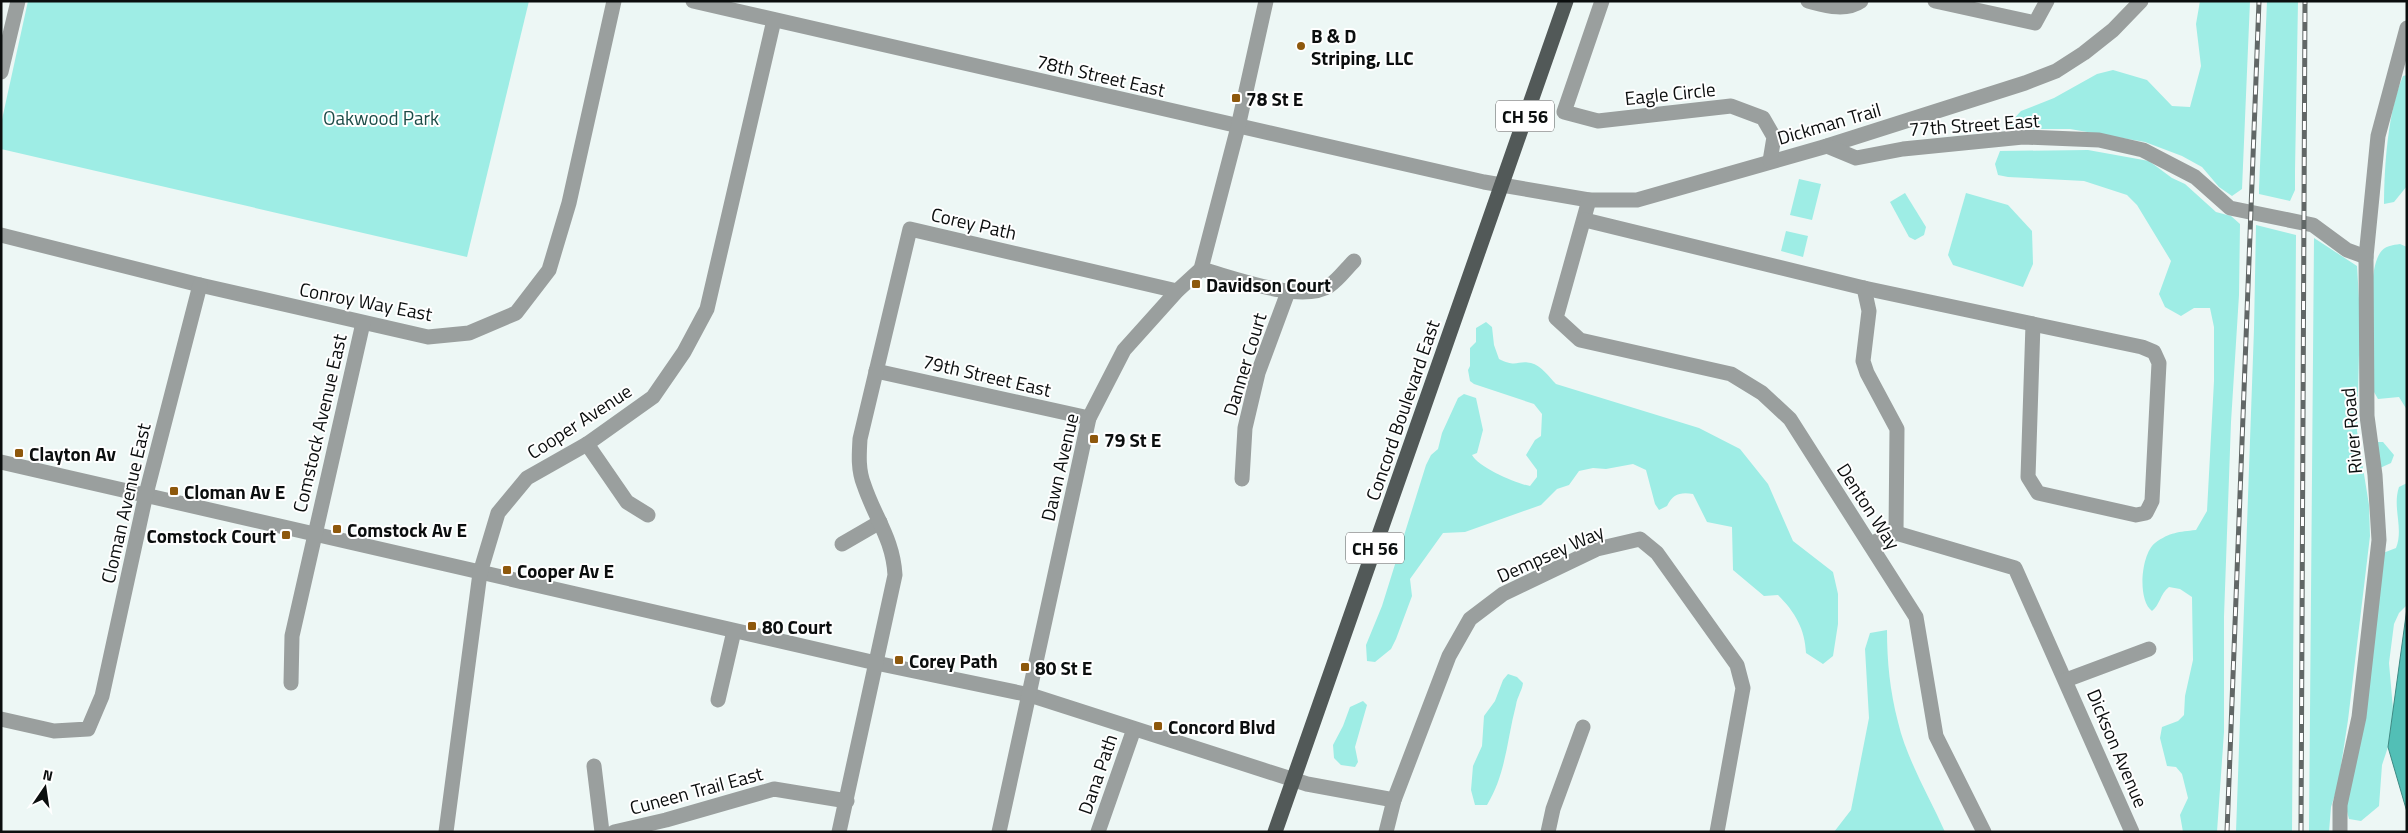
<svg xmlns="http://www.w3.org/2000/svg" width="2408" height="833" viewBox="0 0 2408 833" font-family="'Titillium Web',sans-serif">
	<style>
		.green { fill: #9eede5 }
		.water { fill: #52bfb6; stroke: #3d8a84 }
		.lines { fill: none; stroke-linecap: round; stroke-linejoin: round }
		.minor { stroke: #9a9f9e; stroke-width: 15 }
		.major { stroke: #525958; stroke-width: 15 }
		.rail-casing { stroke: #616766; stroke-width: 5 }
		.rail { stroke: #fff; stroke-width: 3; stroke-dasharray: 9; stroke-linecap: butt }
		.poi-dot { fill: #8e580c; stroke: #fff; stroke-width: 2 }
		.labels { text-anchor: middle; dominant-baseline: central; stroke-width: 4; stroke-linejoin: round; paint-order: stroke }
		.shield { fill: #fff; stroke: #545656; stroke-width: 1 }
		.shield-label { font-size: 18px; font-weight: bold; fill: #0b0e0e }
		.poi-label { font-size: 19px; font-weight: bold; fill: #0b0e0e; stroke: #fff; text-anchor: start }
		.street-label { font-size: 19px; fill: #0b0e0e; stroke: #fff }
		.park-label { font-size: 19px; fill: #1c4c48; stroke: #fff }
	</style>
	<rect width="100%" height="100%" fill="#edf7f5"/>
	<g class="green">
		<polygon points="28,1 529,1 467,257 1,149 1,124"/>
		<polygon points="2200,1 2250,1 2242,189 2232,196 2219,187 2202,167 2182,156 2145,142 2070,129 2016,129 2008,125 2021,111 2054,98 2097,74 2113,70 2147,80 2172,106 2190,107 2201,66 2196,24"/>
		<polygon points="2267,1 2298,1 2295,171 2295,190 2290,201 2259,194 2259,189"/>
		<path d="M2407,75V186L2394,202L2384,204C2384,167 2388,110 2403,76Z"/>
		<path d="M2088,150L2149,161L2172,178L2185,184L2216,212L2231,216L2240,224L2239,295L2231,422L2224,617V732L2217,832H2183L2180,815L2188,798L2182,774L2176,767L2167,766L2160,738L2162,727L2178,721L2184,715L2185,696L2193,660L2192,597L2180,589L2169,587C2160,594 2160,605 2152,611C2137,600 2141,554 2155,543C2170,532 2179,532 2196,530L2207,511L2214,381V327L2210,308H2194L2181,316L2165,307L2159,294L2171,261L2137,205L2127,195L2084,181L2008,177L1998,175L1995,164L2000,151Z"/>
		<polygon points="1799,179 1821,184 1812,220 1790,215"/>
		<polygon points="1905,193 1926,227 1924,235 1915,240 1909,237 1890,202"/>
		<polygon points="1966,193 2008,205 2032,231 2033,264 2023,287 1953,265 1948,255"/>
		<polygon points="2256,225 2296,235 2292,832 2236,832 2254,329"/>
		<polygon points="1786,231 1808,236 1803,257 1781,251"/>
		<polygon points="2314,238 2357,266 2360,316 2357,431 2369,505 2370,536 2348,720 2338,785 2331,807 2329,832 2309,832"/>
		<path d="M2400,244L2407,247V410L2399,397L2378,399L2374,392C2373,363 2365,275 2380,253C2384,246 2393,245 2400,244Z"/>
		<path d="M1486,322L1492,327L1494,345L1499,359C1517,368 1517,360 1531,363C1541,365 1549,377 1556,384L1699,428L1740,449L1768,484L1793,541L1833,572L1838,594V624L1833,656L1823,664L1806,653C1805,629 1795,612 1778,595L1764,596L1733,570L1732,527L1707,522L1693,494C1680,492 1673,494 1667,506L1659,510L1655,504L1646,470L1633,464L1606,469L1593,468L1579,471L1569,485L1557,489L1541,505L1465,532L1443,533L1410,579L1412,596L1396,639L1391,649L1375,662L1367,661L1366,645L1382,606L1426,465L1431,455L1438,449L1442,433L1458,398L1464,394L1476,398L1483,430L1477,453L1472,455C1478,467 1517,484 1530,486L1537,477V470L1526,455L1535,440L1541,436L1542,414L1534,404L1474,384L1470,381L1468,370L1470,366V348L1476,342V328Z"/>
		<polygon points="2376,442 2383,442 2394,455 2391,463 2380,468"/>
		<path d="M2407,483V605L2399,613L2394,624L2389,663L2393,709L2388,747L2382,765L2379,806L2361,821L2349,819L2345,804L2383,553L2396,548C2404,528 2392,508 2399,487Z"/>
		<path d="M1887,630C1887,662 1890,691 1898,722C1907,760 1929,796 1945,832H1834L1851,810L1869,718L1865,649L1870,633Z"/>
		<path d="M1508,674L1517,677L1523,683C1522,691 1517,697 1516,705C1507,739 1506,774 1487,805H1475L1471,790L1473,766L1482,746L1484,716L1495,701L1503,680Z"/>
		<polygon points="1363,701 1367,705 1355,747 1358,762 1355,767 1341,765 1334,758 1333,745 1343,726 1350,707"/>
	</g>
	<polygon class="water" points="2407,608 2407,812 2388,747"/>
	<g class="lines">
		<g class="minor">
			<polyline points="693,1 1484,182 1589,200 1637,200 1827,146 2025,83 2056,71 2084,53 2113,30 2141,1"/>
			<polyline points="1602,1 1564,112 1598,121 1731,106 1763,118 1774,137 1770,161"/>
			<path d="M1808,1C1824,5 1845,12 1861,1"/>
			<polyline points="1935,1 2035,23 2047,1"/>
			<polyline points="1,72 18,1"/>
			<polyline points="1827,146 1856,158 1903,149 2023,137 2099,140 2143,150 2195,177 2230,208 2313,225 2347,250 2366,257"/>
			<polyline points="1589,200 1556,318 1580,340 1731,374 1762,393 1790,419 1916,617 1936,736 1984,832"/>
			<polyline points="1585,220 1864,288 2033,324"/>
			<polyline points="1,235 200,285 428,337 469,333 516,313 549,270 569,203 614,1"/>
			<path d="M1201,269C1232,277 1301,304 1329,286C1338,280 1346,269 1354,261"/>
			<polyline points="1864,288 1869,311 1863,361 1867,373 1897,429 1896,533"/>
			<polygon points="2033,324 2142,347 2154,352 2159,363 2152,501 2146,513 2136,515 2038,493 2028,477"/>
			<polyline points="876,371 1089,418"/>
			<polyline points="587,444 627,502 648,515"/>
			<polyline points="1,462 876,663 1030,695 1307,784 1394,800"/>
			<polyline points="1242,479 1245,428 1258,373 1288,292"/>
			<polyline points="842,544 880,522"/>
			<polyline points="1870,544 1896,533 2015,568 2132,832"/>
			<polyline points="2066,680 2149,649"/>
			<polyline points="291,683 292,636 363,323"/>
			<polyline points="718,700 734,631"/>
			<polyline points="1,719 54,731 88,729 102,696 146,494 200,285"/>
			<polyline points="594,766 602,832"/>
			<polyline points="446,832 480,573 498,513 527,478 587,444 653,397 684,352 707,309 774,20"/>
			<polyline points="614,832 666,820 774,789 847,801"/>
			<path d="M839,832L895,575C893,539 875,518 864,485C858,470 859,455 860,439L910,229L1177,291"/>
			<polyline points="999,832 1089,418 1124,350 1177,291 1201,269 1238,127 1266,1"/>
			<polyline points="1098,832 1134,729"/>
			<polyline points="1386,832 1394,800 1449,656 1470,619 1503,594 1597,549 1640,539 1657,553 1737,665 1743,688 1717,832"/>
			<polyline points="1548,832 1553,809 1583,727"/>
			<polyline points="2340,832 2340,805 2359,717 2379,540 2375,475 2367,416 2366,257 2378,136 2407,28"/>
		</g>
		<polyline class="major" points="1275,832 1566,1"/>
		<defs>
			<g id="rail">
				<polyline points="2227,832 2259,1"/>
				<polyline points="2301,832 2305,1"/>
			</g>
		</defs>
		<use href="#rail" class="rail-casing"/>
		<use href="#rail" class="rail"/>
	</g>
	<g class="poi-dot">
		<circle cx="1301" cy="46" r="5"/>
		<rect x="1231" y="93" width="10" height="10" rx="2.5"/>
		<rect x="1191" y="279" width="10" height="10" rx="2.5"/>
		<rect x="1089" y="434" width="10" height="10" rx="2.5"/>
		<rect x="14" y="448" width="10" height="10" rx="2.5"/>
		<rect x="169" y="486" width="10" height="10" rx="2.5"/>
		<rect x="332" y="524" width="10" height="10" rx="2.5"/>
		<rect x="281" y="530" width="10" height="10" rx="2.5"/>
		<rect x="502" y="565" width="10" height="10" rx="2.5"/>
		<rect x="747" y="621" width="10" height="10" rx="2.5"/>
		<rect x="894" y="655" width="10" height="10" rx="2.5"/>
		<rect x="1020" y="662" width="10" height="10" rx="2.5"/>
		<rect x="1153" y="721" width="10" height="10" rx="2.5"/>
	</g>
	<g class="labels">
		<g class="shield">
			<rect x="1496" y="100.5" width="58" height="31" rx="4"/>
			<rect x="1346" y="532.5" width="58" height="31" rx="4"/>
		</g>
		<g class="shield-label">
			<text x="1525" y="116">CH 56</text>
			<text x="1375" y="548">CH 56</text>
		</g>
		<g class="poi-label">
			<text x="1311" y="35">B &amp; D<tspan x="1311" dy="22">Striping, LLC</tspan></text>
			<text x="1246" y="98">78 St E</text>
			<text x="1206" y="284">Davidson Court</text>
			<text x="1104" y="439">79 St E</text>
			<text x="29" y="453">Clayton Av</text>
			<text x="184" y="491">Cloman Av E</text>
			<text x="347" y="529">Comstock Av E</text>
			<text x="276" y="535" text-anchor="end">Comstock Court</text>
			<text x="517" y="570">Cooper Av E</text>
			<text x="762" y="626">80 Court</text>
			<text x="909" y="660">Corey Path</text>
			<text x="1035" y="667">80 St E</text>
			<text x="1168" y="726">Concord Blvd</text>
		</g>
		<g class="street-label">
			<text transform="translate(1101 75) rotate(13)">78th Street East</text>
			<text transform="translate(1670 93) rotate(-6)">Eagle Circle</text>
			<text transform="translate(1829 123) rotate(-16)">Dickman Trail</text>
			<text transform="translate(1974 124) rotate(-4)">77th Street East</text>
			<text transform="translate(974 223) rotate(13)">Corey Path</text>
			<text transform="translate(366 301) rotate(11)">Conroy Way East</text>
			<text transform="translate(1244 364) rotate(-73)">Danner Court</text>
			<text transform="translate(987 375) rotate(13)">79th Street East</text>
			<text transform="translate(1402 410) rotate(-71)">Concord Boulevard East</text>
			<text transform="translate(579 421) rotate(-33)">Cooper Avenue</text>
			<text transform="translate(319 423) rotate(-77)">Comstock Avenue East</text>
			<text transform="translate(2351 431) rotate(-95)">River Road</text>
			<text transform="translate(1059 467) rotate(-77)">Dawn Avenue</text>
			<text transform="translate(125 503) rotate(-77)">Cloman Avenue East</text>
			<text transform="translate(1869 506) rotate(57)">Denton Way</text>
			<text transform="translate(1550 553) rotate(-24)">Dempsey Way</text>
			<text transform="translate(2118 748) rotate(67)">Dickson Avenue</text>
			<text transform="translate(1097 774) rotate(-71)">Dana Path</text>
			<text transform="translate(696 790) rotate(-15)">Cuneen Trail East</text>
		</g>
		<g class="park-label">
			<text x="381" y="117">Oakwood Park</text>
		</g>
	</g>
	<rect width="2408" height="833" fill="none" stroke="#0b0e0e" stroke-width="5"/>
	<g transform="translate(45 788) rotate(13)" stroke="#ffffff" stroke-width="4" paint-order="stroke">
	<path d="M0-4L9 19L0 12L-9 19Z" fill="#0b0e0e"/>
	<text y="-8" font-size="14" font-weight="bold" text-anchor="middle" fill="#0b0e0e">N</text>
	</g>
</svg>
